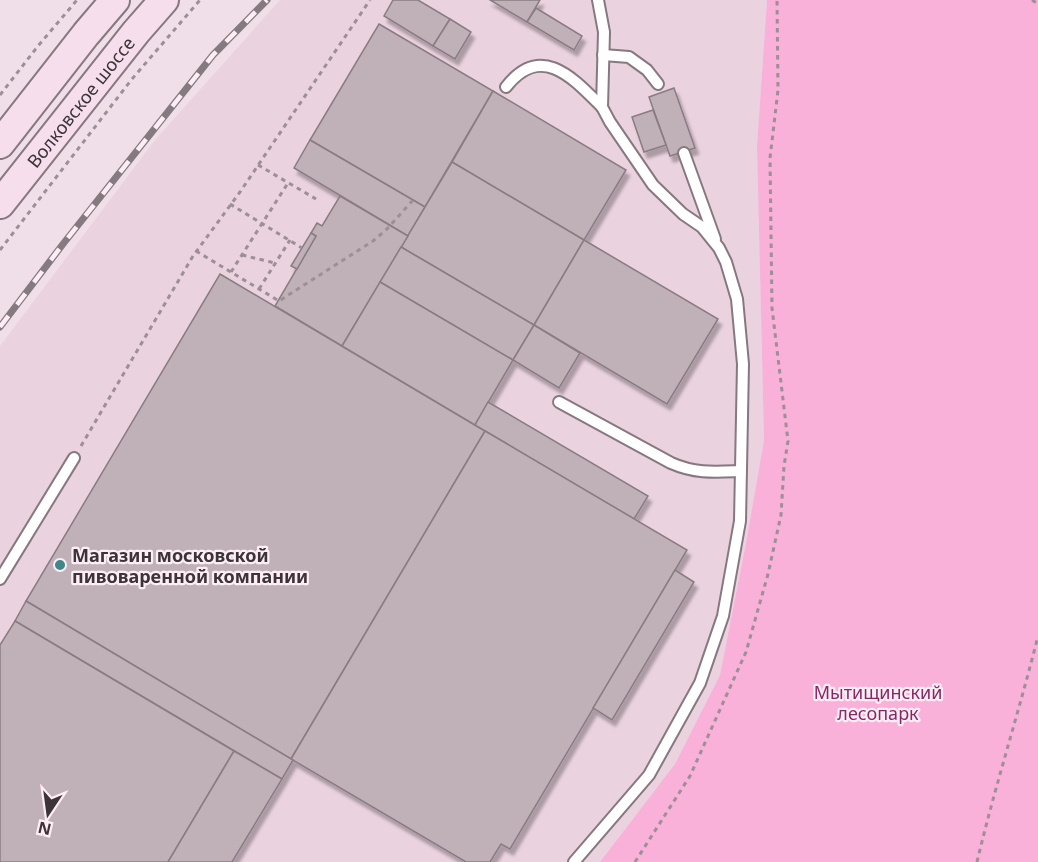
<svg xmlns="http://www.w3.org/2000/svg" width="1038" height="862" viewBox="0 0 1038 862" font-family="'Noto Sans',sans-serif">
	<style>
		.built { fill: #ead2df }
		.green { fill: #f9b0d9 }
		.building { fill: #c0b0b8; stroke: #8a7b83; stroke-width: 1.5; filter: url(#shadow) }
		.lines { fill: none; stroke-linecap: round; stroke-linejoin: round }
		.lane-casing { stroke: #87787f; stroke-width: 14 }
		.secondary-casing { stroke: #87787f; stroke-width: 32 }
		.path { stroke: #9c8f96; stroke-width: 3; stroke-dasharray: 4.5 4.5; stroke-linecap: butt }
		.lane { stroke: #fff; stroke-width: 10 }
		.secondary { stroke: #f6deec; stroke-width: 28 }
		.rail-casing { stroke: #857a80; stroke-width: 7 }
		.rail { stroke: #feedf5; stroke-width: 4.5; stroke-dasharray: 14; stroke-linecap: butt }
		.poi-dot { fill: #3f8887; stroke: #feedf5; stroke-width: 2 }
		.labels { text-anchor: middle; dominant-baseline: central; stroke-width: 4.5; stroke-linejoin: round; paint-order: stroke }
		.street-label { font-size: 18px; fill: #3b3438; stroke: #feedf5 }
		.poi-label { font-size: 18px; font-weight: bold; fill: #3b3438; stroke: #feedf5; text-anchor: start }
		.park-label { font-size: 18px; fill: #872866; stroke: #feedf5 }
	</style>
	<defs>
		<filter id="shadow"><feDropShadow dx="3.5" dy="6" stdDeviation="1.5" flood-color="#0004"/></filter>
	</defs>
	<rect width="100%" height="100%" fill="#f0dfe8"/>
	<polygon class="built" points="280,0 767,0 757,146 764,440 746,543 720,675 675,764 600,862 0,862 0,346 155,140"/>
	<polygon class="green" points="767,0 1038,0 1038,862 600,862 675,764 720,675 746,543 764,440 757,146"/>
	<g class="building">
		<polygon points="393,0 418,0 450,19 433,46 384,16"/>
		<polygon points="490,0 540,0 527,22"/>
		<polygon points="536,8 582,36 574,50 527,22"/>
		<polygon points="450,19 471,32 455,59 433,46"/>
		<polygon points="379,24 493,91 425,207 310,140"/>
		<polygon points="674,88 695,148 670,156 649,97"/>
		<polygon points="493,91 626,170 584,240 452,162"/>
		<polygon points="653,110 666,145 644,152 632,117"/>
		<polygon points="310,140 425,207 408,236 294,168"/>
		<polygon points="452,162 584,240 534,325 401,247"/>
		<polygon points="340,196 408,236 342,346 275,306 316,236 311,233 317,223 322,226"/>
		<polygon points="311,233 316,236 297,269 291,266"/>
		<polygon points="584,240 718,319 667,404 534,325"/>
		<polygon points="401,247 534,325 513,360 380,282"/>
		<polygon points="220,274 485,431 291,759 26,601"/>
		<polygon points="380,282 513,360 475,425 342,346"/>
		<polygon points="534,325 580,353 559,388 513,360"/>
		<polygon points="488,402 648,496 634,519 475,425"/>
		<polygon points="485,431 687,550 510,849 501,844 490,862 466,862 291,759"/>
		<polygon points="675,570 694,582 612,720 593,708"/>
		<polygon points="26,601 293,760 282,779 15,621"/>
		<polygon points="15,621 234,751 168,862 0,862 0,645"/>
		<polygon points="234,751 282,779 232,862 168,862"/>
	</g>
	<g class="lines">
		<defs>
			<g id="lane">
				<polyline points="603,55 629,57 647,70 658,84"/>
				<path d="M506,87C541,42 573,78 602,107"/>
				<polyline points="684,153 715,239"/>
				<path d="M559,402L671,463C696,474 715,472 741,471"/>
				<polyline points="0,579 74,458"/>
				<polyline points="574,862 649,775 700,683 723,616 740,521 743,364 737,299 726,262 719,248 702,227 683,214 653,185 610,122 602,107 604,32 598,0"/>
			</g>
			<g id="secondary">
				<polyline points="0,144 86,34 115,0"/>
				<path id="s1" d="M0,204L136,32L164,0"/>
			</g>
		</defs>
		<use href="#lane" class="lane-casing"/>
		<use href="#secondary" class="secondary-casing"/>
		<g class="path">
			<polyline points="1032,0 1038,4"/>
			<polyline points="0,95 38,46 77,0"/>
			<polyline points="258,165 316,199"/>
			<polyline points="230,204 302,248"/>
			<polyline points="0,250 132,79 200,0"/>
			<polyline points="196,251 279,301 373,241 387,229 413,200"/>
			<polyline points="242,255 275,263"/>
			<polyline points="231,272 288,183"/>
			<polyline points="259,289 290,240"/>
			<polyline points="81,446 193,256 240,192 370,0"/>
			<polyline points="635,862 690,776 746,652 768,574 781,515 784,466 788,441 772,308 770,158 778,90 777,0"/>
			<path d="M977,862C995,786 1019,712 1038,636"/>
		</g>
		<use href="#lane" class="lane"/>
		<use href="#secondary" class="secondary"/>
		<defs>
			<polyline id="rail" points="0,327 63,244 213,55 267,0"/>
		</defs>
		<use href="#rail" class="rail-casing"/>
		<use href="#rail" class="rail"/>
	</g>
	<circle class="poi-dot" cx="60" cy="565" r="6"/>
	<g class="labels">
		<g class="street-label">
			<text stroke="none"><textPath href="#s1" startOffset="130">Волковское шоссе</textPath></text>
		</g>
		<g class="poi-label">
			<text x="72" y="555">Магазин московской<tspan x="72" dy="21">пивоваренной компании</tspan></text>
		</g>
		<g class="park-label">
			<text x="878" y="692">Мытищинский<tspan x="878" dy="21">лесопарк</tspan></text>
		</g>
	</g>
	<g transform="translate(48 814) rotate(193)" stroke="#feedf5" stroke-width="4.5" paint-order="stroke">
	<path d="M0-4.5L10 22L0 15L-10 22Z" fill="#3b3438"/>
	<text y="-9" font-size="16" font-weight="bold" text-anchor="middle" fill="#3b3438">N</text>
	</g>
</svg>
